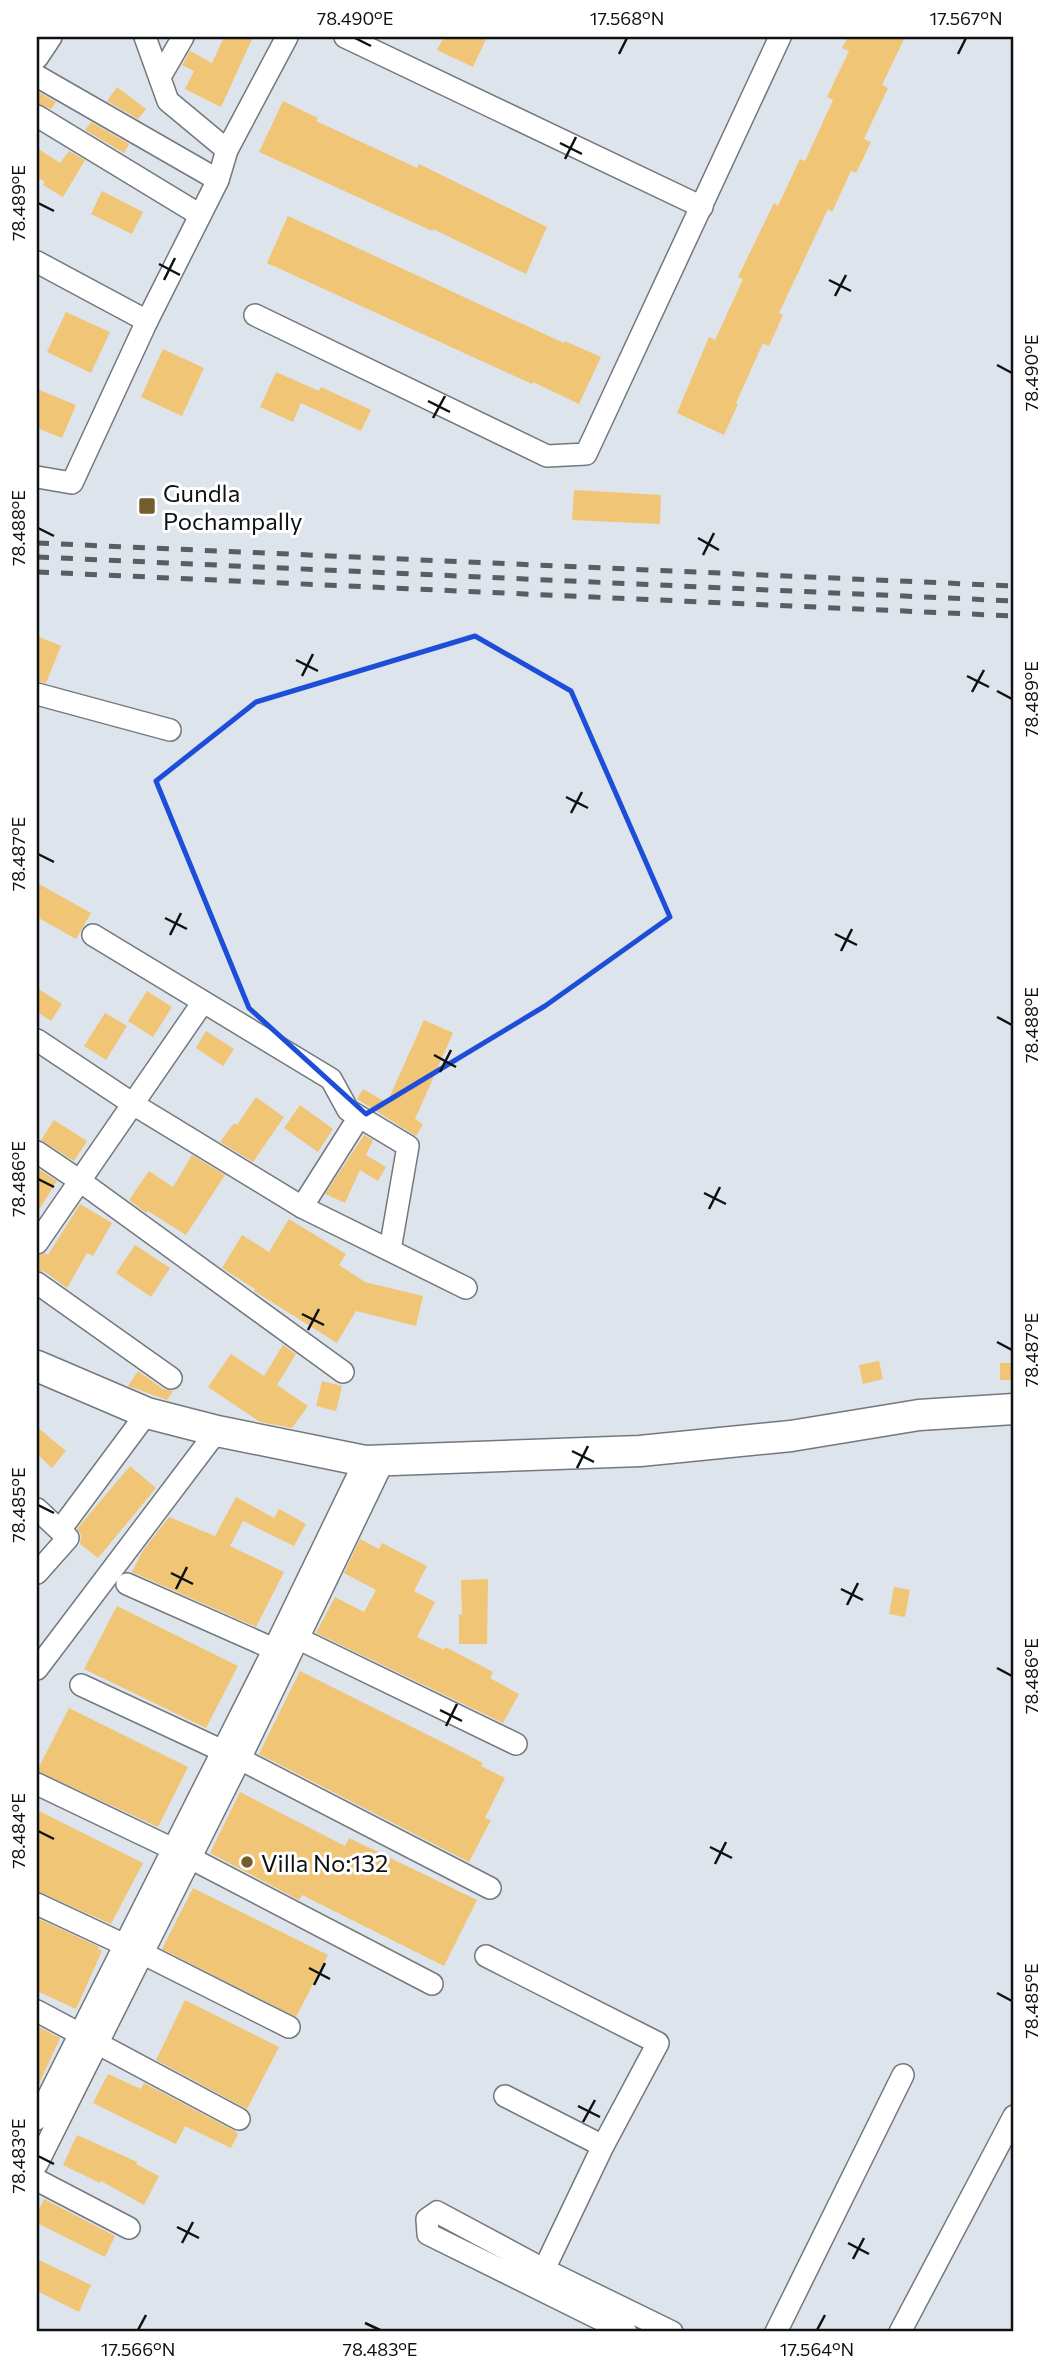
<svg xmlns="http://www.w3.org/2000/svg" width="1051" height="2369" viewBox="0 0 1051 2369" font-family="Commissioner,sans-serif">
	<style>
		.building { fill: #f0c576 }
		.lines { fill: none; stroke-linecap: round; stroke-linejoin: round }
		.street-casing { stroke: #73787f; stroke-width: 24 }
		.secondary-casing { stroke: #73787f; stroke-width: 33 }
		.street { stroke: #fff; stroke-width: 21 }
		.secondary { stroke: #fff; stroke-width: 30 }
		.rail { stroke: #5a5d61; stroke-width: 5; stroke-dasharray: 12 12; stroke-linecap: butt }
		.marked { fill: none; stroke: #1d4ed8; stroke-width: 5; stroke-linejoin: round }
		.ticks { fill: none; stroke: #0e1012; stroke-width: 2.5 }
		.poi-dot { fill: #755c2d; stroke: #fff; stroke-width: 2.5 }
		.labels { text-anchor: middle; dominant-baseline: central; stroke-width: 6; stroke-linejoin: round; paint-order: stroke }
		.poi-label { font-size: 24px; fill: #0e1012; stroke: #fff; text-anchor: start }
		.neatline { fill: none; stroke: #0e1012; stroke-width: 2.5 }
		.ticks-label { font-size: 18px; text-anchor: middle; fill: #0e1012 }
	</style>
	<rect width="100%" height="100%" fill="#dee4eb"/>
	<g class="building">
		<polygon points="224,37 253,37 221,107 185,89 194,71 182,65 190,51 212,63"/>
		<polygon points="444,37 487,37 473,67 437,50"/>
		<polygon points="848,37 905,37 882,85 888,88 864,139 871,142 856,173 851,171 832,212 828,209 779,313 783,315 769,346 763,343 736,403 738,404 724,435 677,413 709,337 715,340 743,279 738,277 774,203 778,206 800,159 805,161 833,100 827,97 849,51 842,48"/>
		<polygon points="117,87 146,109 138,119 107,101"/>
		<polygon points="37,91 56,102 51,109 37,103"/>
		<polygon points="283,101 318,118 316,121 417,168 419,164 547,227 526,274 433,229 432,231 259,152"/>
		<polygon points="91,122 129,144 124,153 85,130"/>
		<polygon points="37,148 60,163 69,151 85,160 63,197 43,185 45,182 37,177"/>
		<polygon points="102,191 143,212 132,234 91,214"/>
		<polygon points="288,216 564,343 565,341 601,357 579,404 533,382 532,384 267,263"/>
		<polygon points="66,312 110,332 91,373 47,352"/>
		<polygon points="163,349 204,368 182,416 141,397"/>
		<polygon points="276,372 319,391 321,387 371,410 361,431 301,403 293,422 260,407"/>
		<polygon points="37,389 76,405 62,438 37,428"/>
		<polygon points="574,490 661,495 660,524 572,520"/>
		<polygon points="37,636 61,646 46,683 37,681"/>
		<polygon points="37,883 91,913 76,939 37,917"/>
		<polygon points="37,988 62,1004 51,1021 37,1012"/>
		<polygon points="147,991 172,1007 153,1037 128,1021"/>
		<polygon points="105,1013 127,1026 106,1060 84,1046"/>
		<polygon points="424,1020 453,1033 415,1119 423,1124 416,1136 357,1099 363,1089 387,1103"/>
		<polygon points="206,1031 234,1049 223,1066 196,1048"/>
		<polygon points="256,1097 284,1117 253,1162 220,1142 234,1123 237,1125"/>
		<polygon points="300,1105 333,1129 318,1152 284,1128"/>
		<polygon points="54,1120 87,1141 74,1161 41,1140"/>
		<polygon points="364,1135 373,1140 366,1155 386,1167 378,1181 360,1170 345,1203 325,1194"/>
		<polygon points="192,1155 225,1175 186,1235 148,1211 146,1213 129,1200 149,1171 173,1187"/>
		<polygon points="37,1168 57,1181 37,1213"/>
		<polygon points="80,1204 112,1223 93,1256 87,1253 67,1288 45,1272 37,1270 37,1256 45,1253 48,1255"/>
		<polygon points="289,1219 346,1254 339,1265 365,1282 423,1296 416,1326 356,1311 337,1343 254,1291 255,1289 222,1268 242,1235 269,1252"/>
		<polygon points="135,1245 170,1268 151,1297 116,1273"/>
		<polygon points="283,1345 296,1354 277,1385 308,1406 292,1428 260,1422 208,1387 231,1354 264,1376"/>
		<polygon points="879,1361 883,1379 863,1384 859,1365"/>
		<rect x="1000" y="1363" width="14" height="17"/>
		<polygon points="138,1371 163,1389 173,1391 167,1400 128,1386"/>
		<polygon points="322,1381 342,1386 336,1411 316,1406"/>
		<polygon points="37,1427 66,1451 52,1468 37,1454"/>
		<polygon points="130,1466 156,1488 98,1558 80,1544 81,1535 77,1529"/>
		<polygon points="236,1497 274,1518 279,1509 306,1524 294,1546 243,1521 230,1546 284,1572 256,1627 132,1572 142,1552 169,1517 215,1536"/>
		<polygon points="360,1539 379,1549 382,1543 427,1566 414,1591 435,1602 417,1637 444,1650 445,1647 459,1654 493,1672 490,1678 519,1694 503,1723 316,1633 335,1597 364,1612 376,1590 344,1573"/>
		<polygon points="488,1579 487,1644 459,1644 459,1614 462,1615 461,1580"/>
		<polygon points="894,1587 910,1590 905,1617 889,1614"/>
		<polygon points="117,1606 238,1666 206,1728 84,1669"/>
		<polygon points="300,1671 460,1751 483,1763 481,1766 505,1778 485,1818 491,1820 469,1862 259,1754"/>
		<polygon points="69,1708 188,1767 158,1827 37,1771"/>
		<polygon points="240,1792 345,1846 349,1838 477,1900 444,1966 302,1895 299,1900 210,1853"/>
		<polygon points="37,1810 143,1863 111,1924 37,1891"/>
		<polygon points="193,1888 328,1955 296,2017 162,1949"/>
		<polygon points="37,1918 99,1947 98,1949 102,1951 76,2009 37,1991"/>
		<polygon points="185,2000 279,2047 247,2109 156,2060"/>
		<polygon points="37,2026 60,2038 37,2088"/>
		<polygon points="108,2074 141,2089 144,2083 235,2131 238,2134 231,2148 185,2126 176,2144 93,2103"/>
		<polygon points="77,2135 137,2162 136,2164 159,2176 144,2205 101,2181 100,2183 63,2165"/>
		<polygon points="44,2199 115,2236 105,2257 37,2223 37,2213"/>
		<polygon points="37,2259 91,2285 79,2312 37,2291"/>
	</g>
	<g class="lines">
		<defs>
			<g id="street">
				<polyline points="145,37 168,101 227,150"/>
				<polyline points="345,37 702,207"/>
				<polyline points="37,58 51,37"/>
				<polyline points="37,76 218,180"/>
				<polyline points="160,77 183,37"/>
				<polyline points="37,116 200,215"/>
				<polyline points="37,262 147,321"/>
				<polyline points="255,315 547,456 586,454 780,37"/>
				<polyline points="37,477 72,483 147,321 218,180 227,150 287,37"/>
				<polyline points="37,694 170,730"/>
				<polyline points="93,935 331,1079 348,1110 408,1146 390,1250"/>
				<polyline points="37,1040 133,1104 302,1207 466,1288"/>
				<polyline points="37,1152 80,1181 343,1372"/>
				<polyline points="302,1207 359,1117"/>
				<polyline points="37,1243 203,1002"/>
				<polyline points="37,1283 171,1378"/>
				<polyline points="37,1509 68,1538 37,1573"/>
				<polyline points="60,1530 147,1413"/>
				<polyline points="127,1584 274,1649"/>
				<polyline points="297,1638 516,1744"/>
				<polyline points="37,1669 217,1431"/>
				<polyline points="81,1685 240,1759 490,1888"/>
				<polyline points="37,1784 173,1849 432,1984"/>
				<polyline points="37,1904 142,1953 289,2027"/>
				<polyline points="486,1956 658,2043 603,2146 538,2282"/>
				<polyline points="37,2011 239,2119"/>
				<polyline points="505,2096 603,2146"/>
				<polyline points="37,2119 274,1649 365,1461"/>
				<polyline points="37,2164 240,1759 383,1462"/>
				<polyline points="37,2180 129,2228"/>
				<polyline points="626,2332 428,2234 427,2219 437,2212 545,2270 672,2332"/>
				<polyline points="776,2332 903,2075"/>
				<polyline points="900,2332 1014,2116"/>
			</g>
			<polyline id="secondary" points="37,1366 147,1413 217,1431 365,1461 640,1451 791,1436 919,1415 1014,1409"/>
		</defs>
		<use href="#street" class="street-casing"/>
		<use href="#secondary" class="secondary-casing"/>
		<use href="#street" class="street"/>
		<use href="#secondary" class="secondary"/>
		<g class="rail">
			<polyline points="37,543 1014,586"/>
			<polyline points="37,557 1014,601"/>
			<polyline points="37,572 1014,616"/>
		</g>
	</g>
	<path class="marked" d="M475,636L571,691L670,917L545,1006L366,1114L249,1008L156,781L256,702Z"/>
	<path class="ticks" d="M355,38L371,46M619,54L627,38M958,54L966,38M560,143L582,154M565,159L576,137M38,203L54,211M159,264L180,275M164,280L175,258M829,280L851,291M835,296L846,275M997,365L1012,373M428,401L450,412M433,418L445,396M38,528L54,536M698,538L719,550M703,555L714,533M296,660L318,671M302,676L313,654M967,676L989,687M997,691L1012,699M972,692L984,670M566,797L588,808M571,813L582,792M38,854L54,862M165,918L187,929M835,934L857,945M170,935L181,913M841,951L852,929M997,1017L1012,1025M434,1055L456,1067M440,1072L451,1050M38,1179L54,1187M704,1193L726,1204M709,1209L720,1187M302,1314L324,1325M308,1330L319,1309M997,1342L1012,1350M572,1451L594,1462M577,1468L588,1446M38,1505L54,1513M171,1573L193,1584M176,1589L187,1567M841,1589L863,1600M847,1605L858,1583M997,1668L1012,1676M440,1710L462,1721M446,1726L457,1704M38,1831L54,1839M710,1847L732,1858M715,1864L726,1842M309,1968L330,1979M314,1985L325,1963M997,1993L1012,2001M578,2106L600,2117M583,2122L595,2100M38,2156L54,2164M177,2227L199,2238M182,2243L193,2222M848,2243L869,2254M853,2259L864,2238M365,2323L380,2330M138,2330L146,2315M817,2330L825,2315"/>
	<g class="poi-dot">
		<rect x="138" y="497" width="18" height="18" rx="3.5"/>
		<circle cx="247" cy="1862" r="7"/>
	</g>
	<g class="labels">
		<g class="poi-label">
			<text x="163" y="492">Gundla<tspan x="163" dy="28">Pochampally</tspan></text>
			<text x="261" y="1862">Villa No:132</text>
		</g>
	</g>
	<rect width="1051" height="2369" fill="none" stroke="#ffffff" stroke-width="77"/>
	<rect x="38" y="38" width="974" height="2292" class="neatline"/>
	<g class="ticks-label">
		<text x="355" y="25">78.490°E</text>
		<text x="627" y="25">17.568°N</text>
		<text x="966" y="25">17.567°N</text>
		<text transform="translate(19 203) rotate(-90)" y="6">78.489°E</text>
		<text transform="translate(1032 373) rotate(-90)" y="6">78.490°E</text>
		<text transform="translate(19 528) rotate(-90)" y="6">78.488°E</text>
		<text transform="translate(1032 699) rotate(-90)" y="6">78.489°E</text>
		<text transform="translate(19 854) rotate(-90)" y="6">78.487°E</text>
		<text transform="translate(1032 1025) rotate(-90)" y="6">78.488°E</text>
		<text transform="translate(19 1179) rotate(-90)" y="6">78.486°E</text>
		<text transform="translate(1032 1350) rotate(-90)" y="6">78.487°E</text>
		<text transform="translate(19 1505) rotate(-90)" y="6">78.485°E</text>
		<text transform="translate(1032 1676) rotate(-90)" y="6">78.486°E</text>
		<text transform="translate(19 1831) rotate(-90)" y="6">78.484°E</text>
		<text transform="translate(1032 2001) rotate(-90)" y="6">78.485°E</text>
		<text transform="translate(19 2156) rotate(-90)" y="6">78.483°E</text>
		<text x="138" y="2356">17.566°N</text>
		<text x="380" y="2356">78.483°E</text>
		<text x="817" y="2356">17.564°N</text>
	</g>
</svg>
